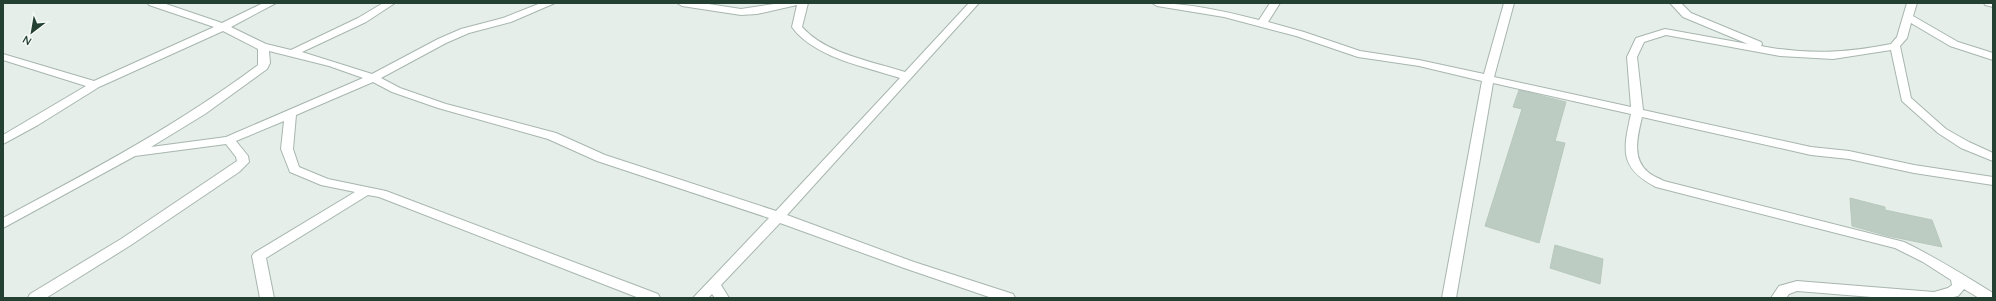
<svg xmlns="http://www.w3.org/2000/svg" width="1996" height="301" viewBox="0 0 1996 301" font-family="Quicksand,sans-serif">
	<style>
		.building { fill: #bdccc3; stroke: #b7c8bd }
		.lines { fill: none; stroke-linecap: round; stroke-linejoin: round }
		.minor-casing { stroke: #a7b6ae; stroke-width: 2 }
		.minor { fill: #fff; fill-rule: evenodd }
	</style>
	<rect width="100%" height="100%" fill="#e5eee8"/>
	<g class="building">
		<polygon points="1519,90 1566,102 1555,141 1565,143 1539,243 1485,226 1522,109 1513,107"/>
		<polygon points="1850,198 1885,207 1885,210 1932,220 1942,247 1888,236 1852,226"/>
		<polygon points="1555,245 1603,259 1600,284 1550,268"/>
	</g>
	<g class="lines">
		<defs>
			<g id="minor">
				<path d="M148,3H163L222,23L263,3H276L231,27L266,44L291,50L358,18L383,3H395L366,22L302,52L372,74L438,39L461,29L503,18L541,3H555L511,22L469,33L446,43L381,78L400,88L446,104L556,133L605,155L776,211L900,78C866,67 813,57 792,27L797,5L757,14L741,15L682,6L677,3H702L741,9L781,3H808L802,27C826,54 871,61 905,72L969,3H979L787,215L914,262L1013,294L1015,298H992L904,268L780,223L721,285L729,298H715L712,294L708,298H693L769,218L597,161L548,139L438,108L392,92L373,82L296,115L293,149L299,167L328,179L386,191L658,294L660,298H639L379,197L368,195L266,258L274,298H260L252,256L254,253L355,192L321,185L290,172L281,149L284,121L236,141L248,156L249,162L239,172L131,245L46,298H28L30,294L121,239L237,161L236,157L226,144L135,156L3,228V218C91,171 178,125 258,65V49L223,31L99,87L38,125L3,144V135L86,86L3,60V54L94,81L214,27L149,5ZM269,51L329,66L363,78L226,137L151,147L205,114L267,69L270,63Z"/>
				<path d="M1152,3C1189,3 1224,11 1259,20L1270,3H1280L1268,22L1304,32L1360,51L1419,60L1484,74L1504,3H1514L1494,77L1631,107L1627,57L1636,38L1665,29L1748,44L1683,17L1670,3H1681L1691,13L1761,42L1762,44L1761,46C1807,55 1846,53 1891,44L1897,37L1907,3H1917L1913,16L1958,42L1993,53V60L1950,46L1911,23L1907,38L1900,46L1911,98L1946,129L1969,142L1993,153V161L1961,148L1938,133L1902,101L1891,50L1833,59L1780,56L1666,35L1644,42L1637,57L1643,110L1811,147L1849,151L1914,165L1993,177V185L1914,173L1849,159L1811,155L1642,117C1638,135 1631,158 1648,172C1652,176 1659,178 1664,181L1904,242C1935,257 1964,275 1993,293V298H1979L1964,289L1958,296L1949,298H1884L1797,291L1789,294L1786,298H1771L1779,286L1797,281L1934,292L1948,288L1952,285L1951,280L1923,262L1895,248L1656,187C1619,168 1623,150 1631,114L1493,83L1456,298H1442L1482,81L1419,66L1358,57L1296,36L1224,17L1157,6Z"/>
				<polygon points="1984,3 1993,3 1993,7 1985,5"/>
			</g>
		</defs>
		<use href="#minor" class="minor-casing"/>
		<use href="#minor" class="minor"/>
	</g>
	<rect width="1996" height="301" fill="none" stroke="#244033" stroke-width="8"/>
	<g transform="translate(32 32) rotate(211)" stroke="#f6faf7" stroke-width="3" paint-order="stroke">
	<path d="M0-3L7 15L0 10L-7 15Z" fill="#244033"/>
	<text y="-6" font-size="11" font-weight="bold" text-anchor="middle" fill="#244033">N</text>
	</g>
</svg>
